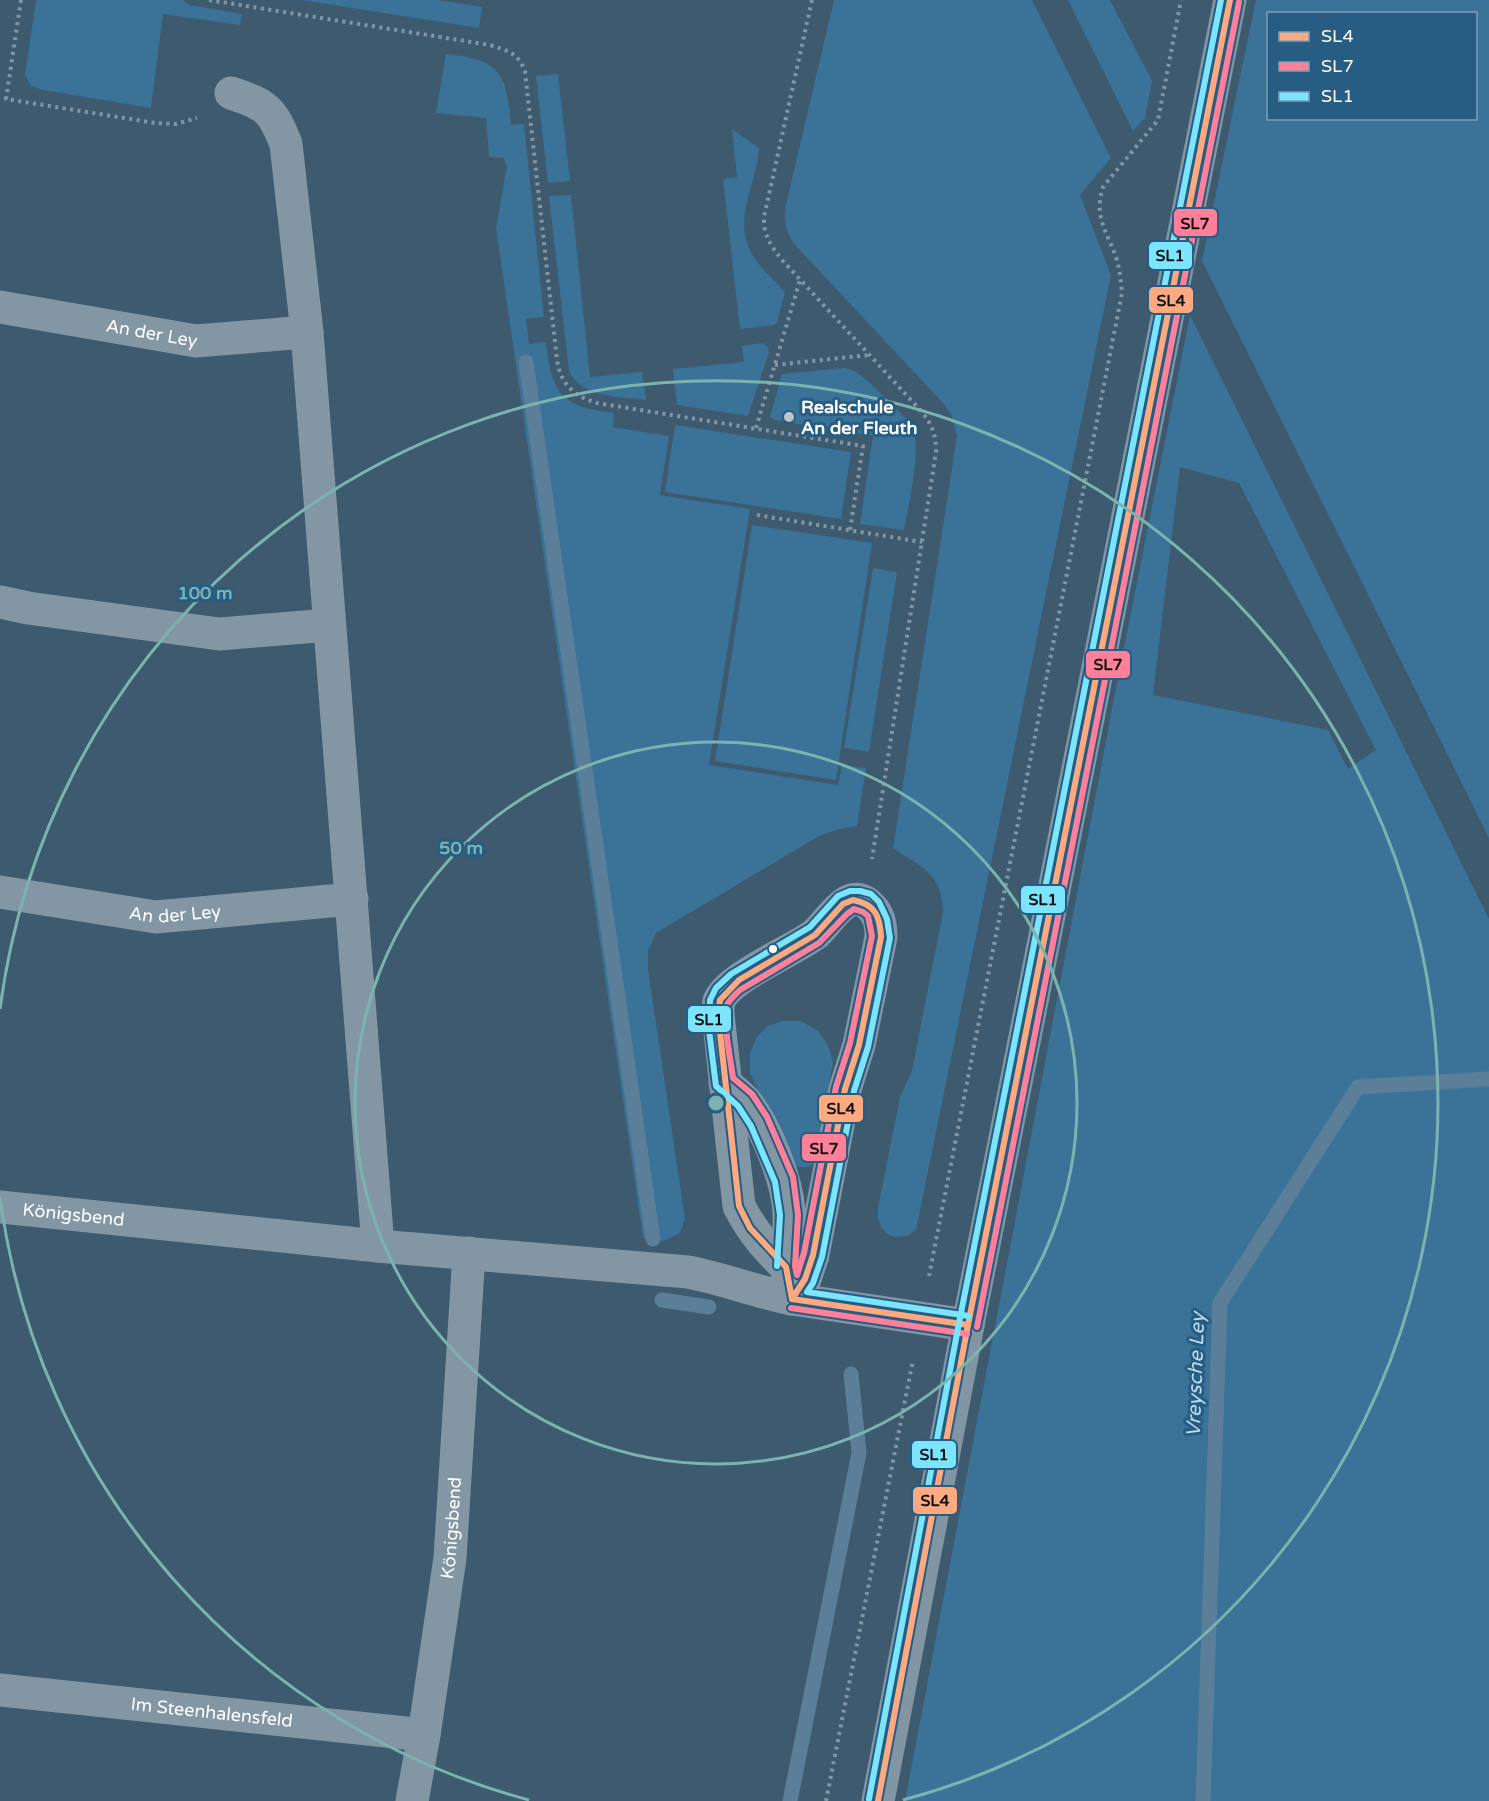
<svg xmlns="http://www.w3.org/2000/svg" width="1489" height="1801" viewBox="0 0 1489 1801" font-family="'Varela Round',sans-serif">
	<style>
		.green { fill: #3a7298; fill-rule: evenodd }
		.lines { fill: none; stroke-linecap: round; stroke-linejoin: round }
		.stream { stroke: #5b7f99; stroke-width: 15 }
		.path { stroke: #8396a4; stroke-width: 4; stroke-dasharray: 3 4.5; stroke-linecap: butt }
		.minor { stroke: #8396a4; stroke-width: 33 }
		.major { stroke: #8196a2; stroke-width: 33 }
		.bus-1-casing { stroke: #285d83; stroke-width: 10 }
		.bus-2-casing { stroke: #285d83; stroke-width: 10 }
		.bus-3-casing { stroke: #285d83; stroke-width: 10 }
		.bus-1 { stroke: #ffa980; stroke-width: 6 }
		.bus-2 { stroke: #ff8098; stroke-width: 6 }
		.bus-3 { stroke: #7ae5fd; stroke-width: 6 }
		.ring { fill: none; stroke: #7bb4af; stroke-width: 3 }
		.poi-dot { fill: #bbc5cc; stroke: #285d83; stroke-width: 2 }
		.bus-dot { fill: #fff; stroke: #285d83; stroke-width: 2 }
		.labels { text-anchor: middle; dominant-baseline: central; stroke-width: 6; stroke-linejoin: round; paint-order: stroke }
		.street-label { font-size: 18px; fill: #fff; stroke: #285d83 }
		.poi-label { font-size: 18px; font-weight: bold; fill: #fff; stroke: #285d83; text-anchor: start }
		.water-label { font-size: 20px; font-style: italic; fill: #bddbee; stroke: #285d83 }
		.centre { fill: #7bb4af; stroke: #285d83; stroke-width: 3 }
		.ring-label { font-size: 18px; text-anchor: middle; font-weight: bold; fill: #7bb4af; stroke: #285d83; stroke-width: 6; stroke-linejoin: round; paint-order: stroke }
		.line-badge { stroke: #285d83; stroke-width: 2 }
		.pale-badge-label { font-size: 16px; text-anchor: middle; font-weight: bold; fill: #111 }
	</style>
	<rect width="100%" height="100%" fill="#3d5a6e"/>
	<g class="green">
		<polygon points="36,0 183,0 189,5 242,14 240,25 163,14 151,108 43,90 31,86 25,75"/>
		<polygon points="302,0 437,0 482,7 479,28"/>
		<path d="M834,0H1032L1111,158L1080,195L1111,275L916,1230L907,1236L895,1237L887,1234L881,1227L878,1219V1208L900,1097L912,1071L943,912C942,873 922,868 893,848L957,436L951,414L943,403L796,246C784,231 783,217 787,200Z"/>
		<polygon points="1068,0 1110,0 1152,81 1145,118 1133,131"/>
		<path d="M1256,0H1489V838L1202,261ZM1268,14H1476V118H1268Z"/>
		<path d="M446,54C500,60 507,72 511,125L524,124L544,317L526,319L529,344L546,342C552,395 561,406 614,413L613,427L669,436L660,495L750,509L709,765L838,785L842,765L866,768L857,826L840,829L819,836L656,933L648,951V969L685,1219L680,1233L664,1241L643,1238L496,228L507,166L504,158L489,157L486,118L436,113Z"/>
		<polygon points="558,74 570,181 548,183 536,76"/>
		<path d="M732,129L759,148C757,185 730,222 754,257C762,270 775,281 785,292L777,322L774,325L740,329L723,179L737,177Z"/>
		<path d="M571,195L590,377L642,372L646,400C619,396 582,399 569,371L549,196Z"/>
		<path d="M1190,315L1489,919V1801H905L1116,688ZM1180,467L1239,483L1376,750L1348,769L1328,730L1153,695Z"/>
		<polygon points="762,343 768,347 769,352 748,416 677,405 673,369 744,362 742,346"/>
		<path d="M845,368C861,372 870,383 882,395C892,405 905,416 913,429C922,447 908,508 904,530L860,524L873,436L775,420L770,417L782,374Z"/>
		<polygon points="675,425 851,452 841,519 665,492"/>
		<polygon points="752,525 872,543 836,780 715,761"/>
		<polygon points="873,568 897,572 869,752 844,748"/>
		<polygon points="783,1021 801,1021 818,1031 828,1045 833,1062 815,1162 809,1167 798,1167 788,1157 750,1073 750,1053 757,1037 767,1026"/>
	</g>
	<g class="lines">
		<g class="stream">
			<polyline points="526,362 653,1239"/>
			<polyline points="662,1300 709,1307"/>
			<polyline points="790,1801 859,1453 851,1374"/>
			<polyline points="1203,1801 1220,1303 1358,1087 1489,1079"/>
		</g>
		<g class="path">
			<polyline points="21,0 6,99 155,123 176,124 197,118"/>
			<path d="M209,0L490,45C508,51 519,53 525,72L557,360C561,385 574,396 597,403L863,446L850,530"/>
			<path d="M812,0L764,217C763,236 772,247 783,261L922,412C933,426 936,435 936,452L872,859"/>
			<polyline points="775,365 869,355"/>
			<polyline points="756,428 800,280"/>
			<polyline points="757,515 922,542"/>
			<path d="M929,1276L1122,293C1121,282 1120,271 1117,260C1108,233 1093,217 1103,187L1158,120L1181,0"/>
			<polyline points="826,1801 913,1360"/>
		</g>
		<g class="minor">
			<path d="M231,93C267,105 272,109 286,144L307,332L378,1246"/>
			<path id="s1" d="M0,307L196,341L307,332"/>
			<polyline points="0,602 28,608 219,634 329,625"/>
			<path id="s2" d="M0,892L156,917L352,899"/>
			<path d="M725,1083C732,1089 740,1095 746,1102C766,1127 788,1181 789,1214C790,1236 785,1258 788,1280"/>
			<path id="s3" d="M0,1207L378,1246L688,1272C724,1279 757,1292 792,1299L968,1325"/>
			<path d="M786,1267C765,1246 753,1233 739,1206L718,1014C718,1010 718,1004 719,1001C729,977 792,951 814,935C828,925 846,886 868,904C879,913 881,924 881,937L859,1045L845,1089L813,1255L805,1279L792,1299"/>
			<path id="s4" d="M0,1690L424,1735"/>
			<path id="s5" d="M412,1801L424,1735L450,1558L469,1253"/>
		</g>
		<polyline class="major" points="878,1801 968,1325 1230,0"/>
		<defs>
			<g id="bus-1">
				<path d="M853,900C875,904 880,916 881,937L859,1045L845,1089L813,1255L805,1279L792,1299L786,1267L750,1228L739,1206L718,1014L720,1000L739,980L815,935L843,904Z"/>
				<polyline points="792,1299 968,1325"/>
				<polyline points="878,1801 968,1325 1230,0"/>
			</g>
			<g id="bus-2">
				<path d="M854,909L863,912L868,916L872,936L850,1043L836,1087L804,1253L797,1275L795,1266L798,1215L793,1177L767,1117L752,1094L733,1078C731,1061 722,1020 727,1005C730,999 736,994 740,990L819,943L847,914Z"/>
				<polyline points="791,1308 967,1334"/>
				<polyline points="977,1327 1239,2"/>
			</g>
			<g id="bus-3">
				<polyline points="777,1266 780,1215 775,1182 751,1126 738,1106 716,1086 709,1030 710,1000 716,988 731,974 810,927 838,896 850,891 860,891 871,894 879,902 887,919 890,938 868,1047 854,1091 822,1257 813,1283 807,1292 969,1316"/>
				<polyline points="869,1799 959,1323 1221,0"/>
			</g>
		</defs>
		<use href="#bus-1" class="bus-1-casing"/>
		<use href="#bus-2" class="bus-2-casing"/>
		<use href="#bus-3" class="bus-3-casing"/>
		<use href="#bus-1" class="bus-1"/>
		<use href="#bus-2" class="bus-2"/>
		<use href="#bus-3" class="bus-3"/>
	</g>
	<g class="ring">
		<circle cx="716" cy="1103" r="361"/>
		<path d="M529 1800A722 722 0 0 1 0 1197M0 1009A722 722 0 1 1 903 1800"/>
	</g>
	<circle class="poi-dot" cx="789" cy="417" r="6"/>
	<circle class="bus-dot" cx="773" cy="949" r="5"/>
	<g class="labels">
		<g class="street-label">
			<text stroke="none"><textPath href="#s1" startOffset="154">An der Ley</textPath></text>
			<text stroke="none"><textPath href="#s2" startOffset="177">An der Ley</textPath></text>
			<text stroke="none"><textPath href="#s3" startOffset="74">Königsbend</textPath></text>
			<text stroke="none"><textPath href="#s5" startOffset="276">Königsbend</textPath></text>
			<text stroke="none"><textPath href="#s4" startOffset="213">Im Steenhalensfeld</textPath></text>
		</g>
		<g class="poi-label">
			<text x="801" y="407">Realschule<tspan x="801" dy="21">An der Fleuth</tspan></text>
		</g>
		<g class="water-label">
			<text transform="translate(1196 1375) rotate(-88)">Vreysche Ley</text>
		</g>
	</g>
	<circle cx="716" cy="1103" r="9" class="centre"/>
	<g class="ring-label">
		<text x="205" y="599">100 m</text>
		<text x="461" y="854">50 m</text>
	</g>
	<g class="line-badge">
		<rect x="1173" y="208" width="45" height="29" rx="6" fill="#ff8098"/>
		<rect x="1148" y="241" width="45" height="29" rx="6" fill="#7ae5fd"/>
		<rect x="1148" y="286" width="46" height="28" rx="6" fill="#ffa980"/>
		<rect x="1085" y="650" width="46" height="29" rx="6" fill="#ff8098"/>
		<rect x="1020" y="885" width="46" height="29" rx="6" fill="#7ae5fd"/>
		<rect x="687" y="1005" width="45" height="28" rx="6" fill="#7ae5fd"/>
		<rect x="818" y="1094" width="46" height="29" rx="6" fill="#ffa980"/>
		<rect x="801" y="1133" width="46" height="29" rx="6" fill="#ff8098"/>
		<rect x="911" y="1440" width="46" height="29" rx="6" fill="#7ae5fd"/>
		<rect x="912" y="1486" width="46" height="29" rx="6" fill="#ffa980"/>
	</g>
	<g class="pale-badge-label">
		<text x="1195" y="229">SL7</text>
		<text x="1170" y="261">SL1</text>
		<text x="1171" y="306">SL4</text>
		<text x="1108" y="670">SL7</text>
		<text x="1043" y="905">SL1</text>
		<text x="709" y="1025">SL1</text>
		<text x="841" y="1114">SL4</text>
		<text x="824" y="1154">SL7</text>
		<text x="934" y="1460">SL1</text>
		<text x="935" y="1506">SL4</text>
	</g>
	<rect x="1267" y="12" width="210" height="108" fill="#285d83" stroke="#7e9eb5" stroke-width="1.5"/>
	<rect x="1279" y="32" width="30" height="9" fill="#ffa980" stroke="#7e9eb5" stroke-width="1.5"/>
	<text x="1321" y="42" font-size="18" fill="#ffffff">SL4</text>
	<rect x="1279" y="62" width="30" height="9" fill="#ff8098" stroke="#7e9eb5" stroke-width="1.5"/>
	<text x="1321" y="72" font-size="18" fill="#ffffff">SL7</text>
	<rect x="1279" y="92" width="30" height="9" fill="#7ae5fd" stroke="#7e9eb5" stroke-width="1.5"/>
	<text x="1321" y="102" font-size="18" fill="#ffffff">SL1</text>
</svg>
